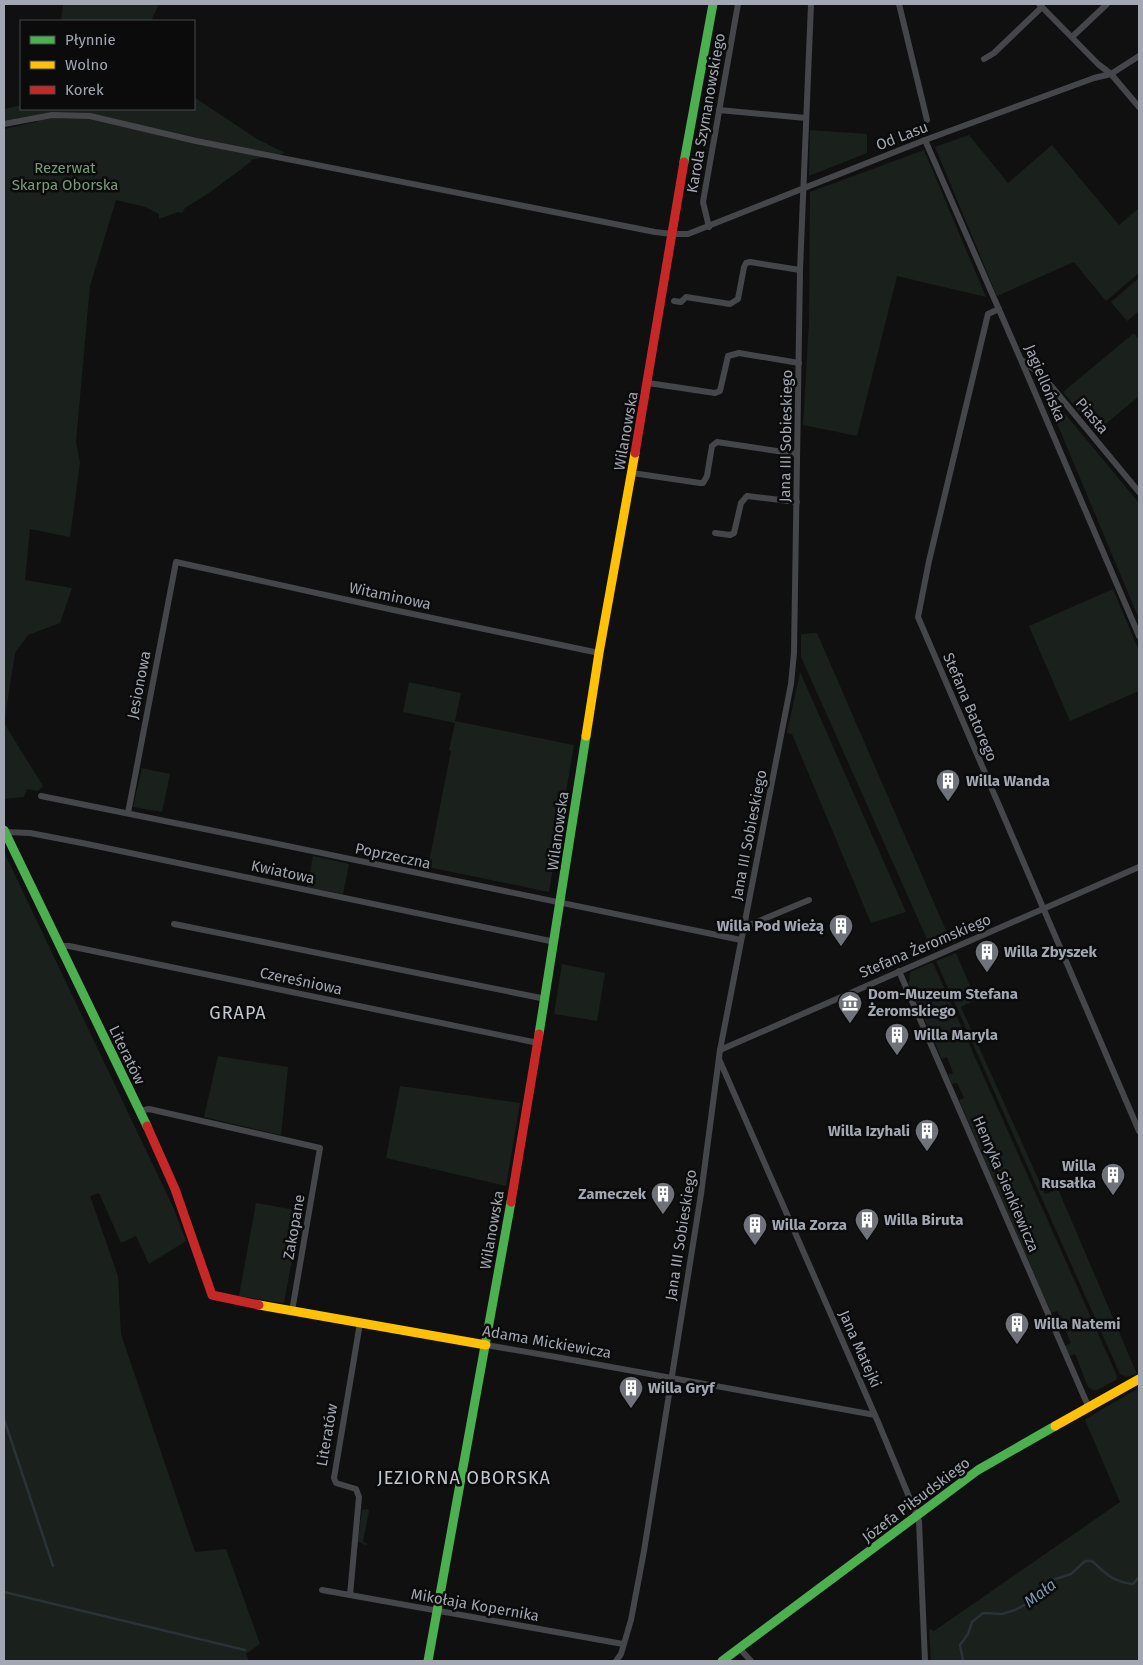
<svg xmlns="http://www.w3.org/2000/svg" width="1143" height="1665" viewBox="0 0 1143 1665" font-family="'Fira Sans',sans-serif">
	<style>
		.green { fill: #1a201b }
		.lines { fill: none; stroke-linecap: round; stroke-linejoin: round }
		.stream { stroke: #293236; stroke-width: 2.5 }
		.street { stroke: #454649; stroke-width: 6 }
		.fast { stroke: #4caf50; stroke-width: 9 }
		.slow { stroke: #ffc107; stroke-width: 9 }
		.jam { stroke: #c62828; stroke-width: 9 }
		.labels { text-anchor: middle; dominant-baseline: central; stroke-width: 5; stroke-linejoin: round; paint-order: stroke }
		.street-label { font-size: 15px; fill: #a2a7b1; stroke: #0b0b0c }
		.park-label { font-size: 15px; fill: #799b79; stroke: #0b0b0c }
		.poi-label { font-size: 15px; font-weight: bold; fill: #a2a7b1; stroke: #0b0b0c; text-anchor: start }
		.water-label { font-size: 16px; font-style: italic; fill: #7a97ab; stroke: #0b0b0c }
		.quarter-label { font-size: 18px; letter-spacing: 1px; fill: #c2c6cd; stroke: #0b0b0c }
	</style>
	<rect width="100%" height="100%" fill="#101011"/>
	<g class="green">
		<polygon points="63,4 159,4 151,21 61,21"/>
		<polygon points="194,97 257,139 285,153 250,160 252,161 209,193 185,208 182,213 178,212 159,219 159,214 145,207 116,200 90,286 76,442 80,463 70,537 30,529 25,580 72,588 60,623 28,635 15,653 4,723 43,786 38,791 27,789 24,797 4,799 4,129 36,122 48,113 4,121 4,109 21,105 21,109 194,109"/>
		<polygon points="810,130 867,134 867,153 809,176"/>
		<polygon points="969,135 1008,183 1052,145 1119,225 1139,208 1139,273 1106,301 1074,262 997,296 935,147"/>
		<polygon points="924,150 986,297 897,276 857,436 803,425 809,322 810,192"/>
		<polygon points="1139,278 1139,311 1127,321 1111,302"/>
		<polygon points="1134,333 1139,340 1139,396 1096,432 1063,392"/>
		<polygon points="1041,385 1139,503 1139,619"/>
		<polygon points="1113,589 1139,651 1139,691 1070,721 1029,626"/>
		<polygon points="817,633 951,942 931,948 801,657 801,634"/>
		<polygon points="800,672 906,912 871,923 792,734 787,733"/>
		<polygon points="409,682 461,693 455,721 574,745 549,892 428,867 451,751 449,750 455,723 403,712"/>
		<polygon points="142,768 170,774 162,812 133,807"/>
		<polygon points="4,852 174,1209 186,1241 149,1264 136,1236 121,1243 99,1193 90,1196 118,1276 121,1334 195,1552 226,1549 260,1644 246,1654 249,1661 4,1661"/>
		<polygon points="313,856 349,864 343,894 307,887"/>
		<polygon points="956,953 976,1000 961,1007 1045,1194 1058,1189 1137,1374 1127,1377 1120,1374 936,961"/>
		<path d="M931,963H933L1117,1376L1116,1380L1097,1390H1093L1088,1387L1075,1354L1070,1356L1065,1346L1071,1343L1057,1311L1051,1313L959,1100L964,1098L957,1083L952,1084L948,1075L953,1073L947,1057L942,1059L908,982L910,981C909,976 909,974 912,971Z"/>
		<polygon points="562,964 605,973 597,1021 554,1014"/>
		<polygon points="218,1056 288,1067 281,1135 204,1117"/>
		<polygon points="400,1086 520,1103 506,1186 386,1158"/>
		<polygon points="256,1203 301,1211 284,1303 239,1296"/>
		<polygon points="1139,1388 1139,1661 931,1661 929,1629 934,1631 1120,1502 1085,1420 1099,1411"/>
		<polygon points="367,1509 369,1511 363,1542 368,1544 365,1545 358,1541 362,1510"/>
	</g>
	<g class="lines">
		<g class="stream">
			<polyline points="4,1419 53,1566"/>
			<polyline points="4,1592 245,1650"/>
			<path d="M963,1661L960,1645L968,1634L972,1622L983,1613L1002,1614L1015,1610L1028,1603L1053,1580L1071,1574L1085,1561H1092C1106,1574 1113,1582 1133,1584L1139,1577"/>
		</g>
		<g class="street">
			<polyline points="899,4 927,120"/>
			<polyline points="1039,4 1098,64 1111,74 1139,107"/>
			<polyline points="1072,37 1107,4"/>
			<polyline points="984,59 994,53 1042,7"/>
			<polyline points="719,110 806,118"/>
			<polyline points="4,124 52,115 90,116 196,141 655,232 672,234 688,234 925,140 1094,78 1111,74 1139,56"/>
			<polyline points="925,140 1021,360 1139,636"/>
			<polyline points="709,227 703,202 738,4"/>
			<polyline points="674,301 681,302 686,297 730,304 738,299 744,267 746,263 750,262 800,270"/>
			<polyline points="999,309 988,314 929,561 918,617 1139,1131"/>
			<polyline points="1023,361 1042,375 1139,492"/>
			<polyline points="648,383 715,393 720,391 728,356 739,353 799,363"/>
			<polyline points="632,473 700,483 703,483 707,476 712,446 717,442 797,454"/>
			<polyline points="715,533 730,535 734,533 741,503 747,496 797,502"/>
			<polyline points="41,796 249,838 741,940"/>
			<polyline points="128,813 176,562 389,609 599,653"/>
			<polyline points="5,832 30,833 87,844 555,942"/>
			<polyline points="174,924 546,999"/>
			<polyline points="743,926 752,924 809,900"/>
			<polyline points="59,946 69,946 538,1043"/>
			<polyline points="899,971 1089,1408"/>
			<polyline points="720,1050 1139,867"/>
			<polyline points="719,1059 878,1422 917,1516 919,1521 925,1661"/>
			<polyline points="139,1111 149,1109 320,1148 292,1311"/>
			<polyline points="486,1345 556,1357 875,1415"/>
			<polyline points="322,1590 623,1644"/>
			<polyline points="350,1595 359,1497 356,1489 336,1483 334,1478 360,1323"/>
			<polyline points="740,1649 751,1661"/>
			<polyline points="616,1661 621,1654 631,1620 644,1551 701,1194 720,1050 791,684 794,653 800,270 811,4"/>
		</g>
		<g class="fast">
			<polyline points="684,162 713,4"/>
			<polyline points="4,830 147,1126"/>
			<polyline points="539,1034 586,736"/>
			<polyline points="428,1661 511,1202"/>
			<polyline points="722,1661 978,1470 1055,1426"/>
		</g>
		<g class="slow">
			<polyline points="586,736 599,653 635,453"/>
			<polyline points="259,1305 486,1345"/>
			<polyline points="1055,1426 1139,1379"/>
		</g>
		<g class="jam">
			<polyline points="635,453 684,162"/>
			<polyline points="147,1126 175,1189 212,1295 259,1305"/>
			<polyline points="511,1202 539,1034"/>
		</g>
	</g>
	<defs>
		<symbol id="building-pin" viewBox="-11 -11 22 30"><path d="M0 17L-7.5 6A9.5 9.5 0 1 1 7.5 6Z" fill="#6f7279" stroke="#0b0b0c"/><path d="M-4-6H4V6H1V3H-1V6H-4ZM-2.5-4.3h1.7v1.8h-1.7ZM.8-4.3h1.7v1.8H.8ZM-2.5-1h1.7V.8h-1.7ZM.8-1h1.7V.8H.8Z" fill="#fff"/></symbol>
		<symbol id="museum-pin" viewBox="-11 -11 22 30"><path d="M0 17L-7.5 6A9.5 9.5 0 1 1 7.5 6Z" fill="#6f7279" stroke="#0b0b0c"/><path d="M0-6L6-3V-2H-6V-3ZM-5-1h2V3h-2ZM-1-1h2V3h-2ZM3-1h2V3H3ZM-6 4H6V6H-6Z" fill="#fff"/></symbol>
	</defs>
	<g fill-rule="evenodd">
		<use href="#building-pin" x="934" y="767" width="28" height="38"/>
		<use href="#building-pin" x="827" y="912" width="28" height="38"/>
		<use href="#building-pin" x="973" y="938" width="28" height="38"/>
		<use href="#museum-pin" x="836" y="989" width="28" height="38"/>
		<use href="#building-pin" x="883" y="1021" width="28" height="38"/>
		<use href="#building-pin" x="913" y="1117" width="28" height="38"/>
		<use href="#building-pin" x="1099" y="1161" width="28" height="38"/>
		<use href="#building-pin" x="649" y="1180" width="28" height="38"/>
		<use href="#building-pin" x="853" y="1206" width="28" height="38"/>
		<use href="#building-pin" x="741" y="1211" width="28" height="38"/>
		<use href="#building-pin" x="1003" y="1310" width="28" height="38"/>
		<use href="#building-pin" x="617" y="1374" width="28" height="38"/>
	</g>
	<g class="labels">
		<g class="street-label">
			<text transform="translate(706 113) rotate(-80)">Karola Szymanowskiego</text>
			<text transform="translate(902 136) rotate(-21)">Od Lasu</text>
			<text transform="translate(1045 383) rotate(67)">Jagiellońska</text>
			<text transform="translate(1092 416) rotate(50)">Piasta</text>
			<text transform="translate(626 431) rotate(-80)">Wilanowska</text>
			<text transform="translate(786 436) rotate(-89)">Jana III Sobieskiego</text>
			<text transform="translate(390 596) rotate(12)">Witaminowa</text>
			<text transform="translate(139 685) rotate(-79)">Jesionowa</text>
			<text transform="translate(970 707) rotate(67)">Stefana Batorego</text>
			<text transform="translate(558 831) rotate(-82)">Wilanowska</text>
			<text transform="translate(749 835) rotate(-79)">Jana III Sobieskiego</text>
			<text transform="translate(393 856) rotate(12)">Poprzeczna</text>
			<text transform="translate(283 872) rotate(12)">Kwiatowa</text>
			<text transform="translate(925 946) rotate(-23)">Stefana Żeromskiego</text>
			<text transform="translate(301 981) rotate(12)">Czereśniowa</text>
			<text transform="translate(127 1055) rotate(64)">Literatów</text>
			<text transform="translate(1006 1184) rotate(67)">Henryka Sienkiewicza</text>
			<text transform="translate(294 1227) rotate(-80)">Zakopane</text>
			<text transform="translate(492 1230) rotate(-80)">Wilanowska</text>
			<text transform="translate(681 1235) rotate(-81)">Jana III Sobieskiego</text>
			<text transform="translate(547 1342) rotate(10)">Adama Mickiewicza</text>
			<text transform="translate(860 1349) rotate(66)">Jana Matejki</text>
			<text transform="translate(327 1435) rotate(-80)">Literatów</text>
			<text transform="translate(916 1500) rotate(-37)">Józefa Piłsudskiego</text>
			<text transform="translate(475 1605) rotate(10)">Mikołaja Kopernika</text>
		</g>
		<g class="park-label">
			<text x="65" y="168">Rezerwat<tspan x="65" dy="17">Skarpa Oborska</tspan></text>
		</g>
		<g class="poi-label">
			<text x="966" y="781">Willa Wanda</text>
			<text x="824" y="926" text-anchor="end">Willa Pod Wieżą</text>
			<text x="1004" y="952">Willa Zbyszek</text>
			<text x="868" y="994">Dom-Muzeum Stefana<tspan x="868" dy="17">Żeromskiego</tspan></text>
			<text x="914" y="1035">Willa Maryla</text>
			<text x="910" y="1131" text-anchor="end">Willa Izyhali</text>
			<text x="1096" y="1166" text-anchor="end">Willa<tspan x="1096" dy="17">Rusałka</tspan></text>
			<text x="646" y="1194" text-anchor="end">Zameczek</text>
			<text x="884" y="1220">Willa Biruta</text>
			<text x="772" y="1225">Willa Zorza</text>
			<text x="1034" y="1324">Willa Natemi</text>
			<text x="648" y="1388">Willa Gryf</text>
		</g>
		<g class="water-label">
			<text transform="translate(1040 1593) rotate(-37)">Mała</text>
		</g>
		<g class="quarter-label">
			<text x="238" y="1013">GRAPA</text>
			<text x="464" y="1478">JEZIORNA OBORSKA</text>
		</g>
	</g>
	<rect width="1143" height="1665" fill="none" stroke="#a2a7b1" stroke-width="10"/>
	<rect x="20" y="20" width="175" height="90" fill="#0b0b0c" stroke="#47494e"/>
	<rect x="30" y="36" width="25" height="8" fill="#4caf50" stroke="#47494e"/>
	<text x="65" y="45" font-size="15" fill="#a2a7b1">Płynnie</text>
	<rect x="30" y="61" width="25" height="8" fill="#ffc107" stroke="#47494e"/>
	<text x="65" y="70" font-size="15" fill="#a2a7b1">Wolno</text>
	<rect x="30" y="86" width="25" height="8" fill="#c62828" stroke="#47494e"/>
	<text x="65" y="95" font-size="15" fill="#a2a7b1">Korek</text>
</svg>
